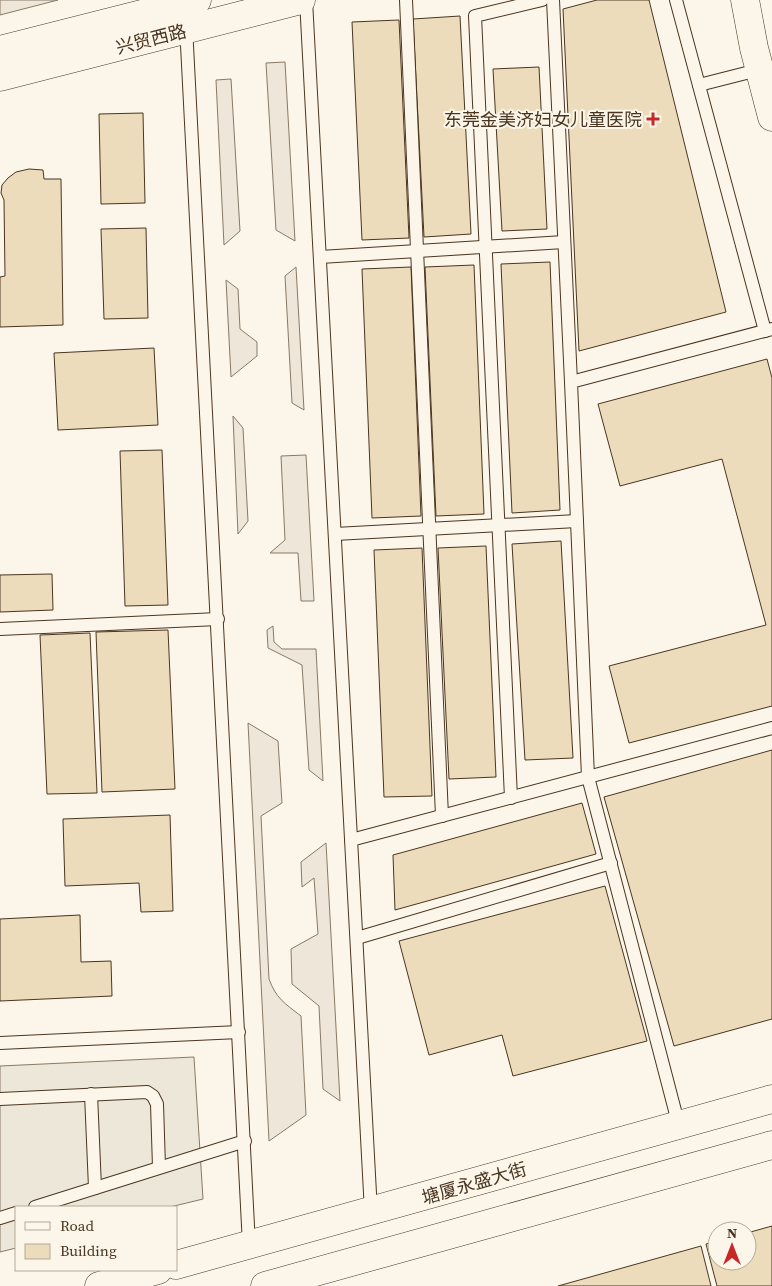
<svg xmlns="http://www.w3.org/2000/svg" width="772" height="1286" viewBox="0 0 772 1286" font-family="'Source Serif 4','Noto Sans SC',serif">
	<style>
		.grass { fill: #ede6d9; stroke: #887966 }
		.parking { fill: #ede7d9; stroke: #887966 }
		.building { fill: #ecdcbc; stroke: #4a3520 }
		.lines { fill: none; stroke-linecap: round; stroke-linejoin: round }
		.lane-casing { stroke: #4a3520; stroke-width: 14 }
		.secondary-casing { stroke: #4a3520; stroke-width: 29 }
		.lane { stroke: #fbf6e9; stroke-width: 12 }
		.secondary { stroke: #fbf6e9; stroke-width: 28 }
		.poi-dot { fill: #c62828; stroke: #fbf6e9; stroke-width: 2 }
		.labels { text-anchor: middle; dominant-baseline: central; stroke-width: 4; stroke-linejoin: round; paint-order: stroke }
		.street-label { font-size: 18px; fill: #4a3520; stroke: #fbf6e9 }
		.poi-label { font-size: 18px; fill: #4a3520; stroke: #fbf6e9; text-anchor: end }
	</style>
	<rect width="100%" height="100%" fill="#fbf6e9"/>
	<g class="grass">
		<polygon points="0,0 58,0 0,15"/>
		<polygon points="285,62 295,241 276,230 266,63"/>
		<polygon points="231,79 240,231 224,245 216,80"/>
		<polygon points="296,267 304,410 292,403 285,276"/>
		<polygon points="226,280 238,289 240,329 257,342 257,356 231,377"/>
		<polygon points="233,416 243,428 248,521 238,534"/>
		<polygon points="306,455 314,601 301,601 298,553 270,553 285,540 281,456"/>
		<polygon points="273,626 274,642 282,649 316,649 323,781 309,770 302,665 268,648 267,630"/>
		<path d="M248,723L278,741L282,803L261,816L269,979C276,998 284,1003 301,1016L306,1115L269,1141Z"/>
		<polygon points="326,843 340,1101 323,1089 319,1006 292,984 291,949 318,934 314,878 302,887 301,862"/>
	</g>
	<polygon class="parking" points="194,1057 203,1199 170,1207 16,1207 16,1248 0,1252 0,1066"/>
	<g class="building">
		<polygon points="597,0 649,0 726,312 579,351 563,9"/>
		<polygon points="460,16 471,234 424,237 413,19"/>
		<polygon points="399,20 409,238 362,240 352,22"/>
		<polygon points="539,67 547,229 502,231 493,69"/>
		<polygon points="143,113 145,203 101,204 99,114"/>
		<polygon points="29,169 43,170 44,179 61,179 63,325 0,327 0,277 5,276 4,200 1,193 2,185 8,178 16,172"/>
		<polygon points="146,228 148,318 104,319 101,229"/>
		<polygon points="550,262 560,510 512,513 501,264"/>
		<polygon points="474,265 484,514 436,516 425,267"/>
		<polygon points="411,267 421,516 372,518 362,269"/>
		<polygon points="154,348 158,425 58,430 54,353"/>
		<polygon points="767,359 772,378 772,706 629,743 609,666 766,625 722,459 620,486 598,404"/>
		<polygon points="162,450 168,605 125,606 120,451"/>
		<polygon points="561,541 573,758 525,760 512,544"/>
		<polygon points="486,546 496,777 449,779 438,548"/>
		<polygon points="422,548 432,796 384,797 374,550"/>
		<polygon points="52,574 53,610 0,612 0,575"/>
		<polygon points="168,630 175,789 102,792 96,632"/>
		<polygon points="90,633 97,793 47,794 40,635"/>
		<polygon points="772,750 772,1019 674,1046 604,797"/>
		<polygon points="582,803 596,854 395,910 393,855"/>
		<polygon points="170,815 173,911 141,912 139,883 65,886 63,819"/>
		<polygon points="605,886 647,1041 513,1076 502,1035 429,1055 399,941"/>
		<polygon points="80,915 81,962 111,961 112,996 0,1001 0,919"/>
		<polygon points="772,1226 772,1286 717,1286 706,1244 717,1241 717,1261 747,1261 747,1233"/>
		<polygon points="701,1246 711,1286 558,1286"/>
	</g>
	<g class="lines">
		<defs>
			<g id="lane">
				<polyline points="306,0 371,1212"/>
				<polyline points="406,0 442,816"/>
				<polyline points="553,0 571,382"/>
				<polyline points="676,0 765,331"/>
				<polyline points="186,26 249,1245"/>
				<polyline points="699,85 762,69"/>
				<polyline points="320,257 564,242"/>
				<polyline points="335,534 577,521"/>
				<polyline points="0,629 218,619"/>
				<polyline points="511,798 475,16 542,0"/>
				<polyline points="351,840 772,728"/>
				<polyline points="357,938 611,863"/>
				<polyline points="0,1043 239,1032"/>
				<polyline points="91,1094 95,1188"/>
				<polyline points="0,1099 147,1092 153,1096 157,1104 159,1167"/>
				<polyline points="679,1126 588,777 571,382 772,329"/>
				<polyline points="35,1207 245,1141"/>
				<polyline points="0,1218 16,1213"/>
			</g>
			<g id="secondary">
				<polyline points="745,0 754,48 772,117"/>
				<polyline points="0,50 197,0"/>
				<polyline points="0,77 301,0"/>
				<polyline points="176,1265 772,1099"/>
				<polyline points="99,1286 158,1270"/>
				<polyline points="265,1286 772,1145"/>
			</g>
		</defs>
		<use href="#lane" class="lane-casing"/>
		<use href="#secondary" class="secondary-casing"/>
		<use href="#lane" class="lane"/>
		<use href="#secondary" class="secondary"/>
	</g>
	<path class="poi-dot" d="M650.5 111.5h5v5h5v5h-5v5h-5v-5h-5v-5h5z"/>
	<g class="labels">
		<g class="street-label">
			<text transform="translate(151 39) rotate(-14)">兴贸西路</text>
			<text transform="translate(474 1183) rotate(-16)">塘厦永盛大街</text>
		</g>
		<g class="poi-label">
			<text x="642" y="119">东莞金美济妇女儿童医院</text>
		</g>
	</g>
	<rect x="15" y="1206" width="162" height="65" fill="#fbf6e9" stroke="#b4a999"/>
	<rect x="25" y="1222" width="25" height="8" fill="#fbf6e9" stroke="#b4a999"/>
	<text x="60" y="1231" font-size="15" fill="#4a3520">Road</text>
	<rect x="25" y="1244" width="25" height="15" fill="#ecdcbc" stroke="#b4a999"/>
	<text x="60" y="1256" font-size="15" fill="#4a3520">Building</text>
	<g transform="translate(732 1246)"><circle r="24" fill="#fbf6e9" stroke="#b4a999"/>
	<path d="M0-4L9 19L0 12L-9 19Z" fill="#c62828"/>
	<text y="-8" font-size="14" font-weight="bold" text-anchor="middle" fill="#4a3520">N</text>
	</g>
</svg>
